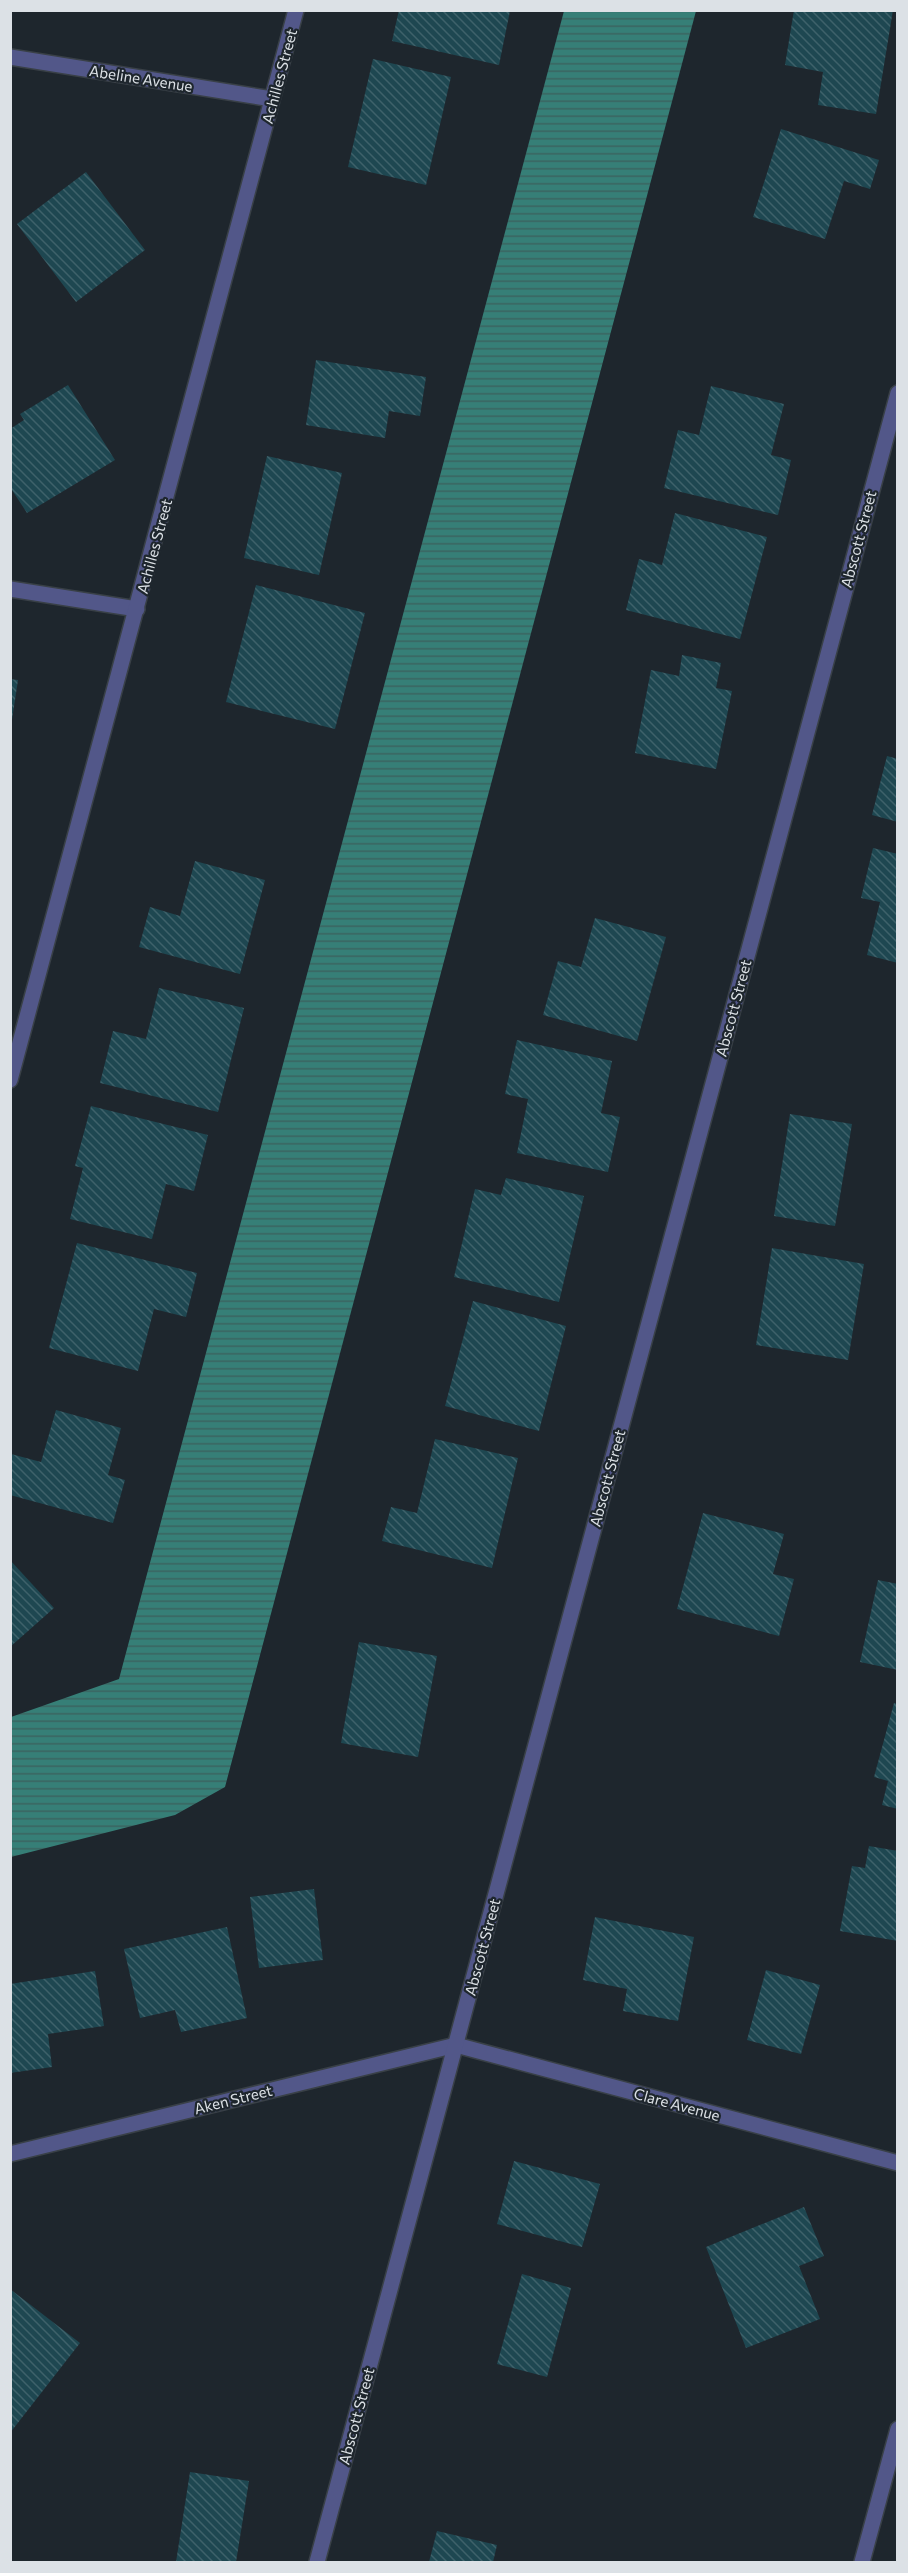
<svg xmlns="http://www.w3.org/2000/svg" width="908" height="2573" viewBox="0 0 908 2573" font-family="Commissioner,sans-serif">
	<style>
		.water { fill: url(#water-rules) }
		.building { fill: url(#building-back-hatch) }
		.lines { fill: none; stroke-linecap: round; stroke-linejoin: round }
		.minor-casing { stroke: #394047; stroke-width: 18 }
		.minor { stroke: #525789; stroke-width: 15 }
		.labels { text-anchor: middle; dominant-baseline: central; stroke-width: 4.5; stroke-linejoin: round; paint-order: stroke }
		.street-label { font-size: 15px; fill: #dce1e6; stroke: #1e262d }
	</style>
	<defs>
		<pattern id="water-rules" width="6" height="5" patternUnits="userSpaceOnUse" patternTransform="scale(1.5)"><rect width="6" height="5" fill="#367f77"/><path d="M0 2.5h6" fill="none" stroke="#3b6460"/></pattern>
		<pattern id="building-back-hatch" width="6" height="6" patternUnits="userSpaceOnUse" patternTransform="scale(1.5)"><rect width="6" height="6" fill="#1e4751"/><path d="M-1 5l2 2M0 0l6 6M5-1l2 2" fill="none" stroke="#3e616a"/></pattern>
	</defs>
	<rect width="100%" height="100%" fill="#1e262d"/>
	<polygon class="water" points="564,11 696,11 225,1787 175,1815 11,1857 11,1717 119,1679"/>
	<g class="building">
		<polygon points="399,10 510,11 499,65 392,41"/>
		<polygon points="794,10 893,10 876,114 818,105 823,72 785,65"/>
		<polygon points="373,59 451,77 426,185 348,167"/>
		<polygon points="781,129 879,160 870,189 844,181 825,239 753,217"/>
		<polygon points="86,172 145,250 76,302 17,224"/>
		<polygon points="316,360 426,377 420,416 389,411 385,438 306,425"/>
		<polygon points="68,385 115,460 27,513 10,487 10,429 24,420 20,414"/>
		<polygon points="711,386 784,404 771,455 791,460 778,515 664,488 678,430 699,435"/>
		<polygon points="267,456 342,473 319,575 244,558"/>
		<polygon points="675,513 767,537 740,639 626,610 639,559 662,565"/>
		<polygon points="256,585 365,613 335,729 226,702"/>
		<polygon points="682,655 721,663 716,688 732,691 716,769 635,753 651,670 679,676"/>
		<polygon points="10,679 18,680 12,720 10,720"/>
		<polygon points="887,756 898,759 898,822 872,815"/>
		<polygon points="873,848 898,854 898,963 867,955 880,902 861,898"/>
		<polygon points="195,861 265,880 240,974 139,947 150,907 180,916"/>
		<polygon points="595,918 666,937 637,1041 543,1015 558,961 581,967"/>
		<polygon points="159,988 244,1008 218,1112 100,1083 113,1031 146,1039"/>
		<polygon points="517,1040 612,1061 601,1113 620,1117 608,1172 517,1153 528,1099 505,1094"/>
		<polygon points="91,1106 208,1135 194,1191 166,1184 152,1239 70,1219 83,1168 75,1166"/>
		<polygon points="790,1114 852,1124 835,1226 774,1216"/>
		<polygon points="506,1178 584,1196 559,1302 454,1277 475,1189 501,1195"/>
		<polygon points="77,1243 197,1273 186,1317 154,1309 138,1371 49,1348"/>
		<polygon points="772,1248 864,1264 848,1360 756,1345"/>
		<polygon points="473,1301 566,1326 539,1431 445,1406"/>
		<polygon points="56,1410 121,1428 108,1475 125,1480 113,1523 10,1495 11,1454 41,1462"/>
		<polygon points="435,1439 518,1458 492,1568 382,1541 391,1507 417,1513"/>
		<polygon points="703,1513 784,1534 773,1574 794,1579 779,1636 677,1609"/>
		<polygon points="10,1560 54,1608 10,1647"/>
		<polygon points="878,1580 898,1584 898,1670 860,1662"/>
		<polygon points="359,1642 437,1656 418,1757 341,1743"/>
		<polygon points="894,1703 898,1704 898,1809 882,1805 888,1781 874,1777"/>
		<polygon points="869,1846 898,1851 898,1941 840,1931 852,1866 865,1868"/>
		<polygon points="314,1889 323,1960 259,1968 250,1897"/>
		<polygon points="595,1917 694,1937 678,2021 623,2011 627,1989 583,1980"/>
		<polygon points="227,1927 247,2018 181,2032 175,2010 140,2018 124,1949"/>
		<polygon points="766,1970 820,1985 801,2054 747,2040"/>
		<polygon points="95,1971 104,2026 48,2034 52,2067 10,2073 10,1984"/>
		<polygon points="514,2161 600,2184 582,2247 497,2224"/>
		<polygon points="804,2207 824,2256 799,2266 820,2319 746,2348 706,2247"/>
		<polygon points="522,2274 571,2288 547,2377 497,2364"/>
		<polygon points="10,2289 80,2343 10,2433"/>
		<polygon points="190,2472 249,2481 236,2562 176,2562"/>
		<polygon points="437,2531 497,2545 493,2562 429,2562"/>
	</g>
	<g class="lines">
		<defs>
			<g id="minor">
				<polyline points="10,57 272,99"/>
				<polyline points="10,589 137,609"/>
				<polyline points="10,1080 296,10"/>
				<polyline points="10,2154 456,2045 898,2163"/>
				<polyline points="317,2562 898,393"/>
				<polyline points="862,2562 898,2429"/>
			</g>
		</defs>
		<use href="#minor" class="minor-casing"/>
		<use href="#minor" class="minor"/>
	</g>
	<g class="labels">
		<g class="street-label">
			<text transform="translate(279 76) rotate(-75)">Achilles Street</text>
			<text transform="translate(141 78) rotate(9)">Abeline Avenue</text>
			<text transform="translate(858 539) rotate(-75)">Abscott Street</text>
			<text transform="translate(154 546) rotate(-75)">Achilles Street</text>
			<text transform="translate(733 1008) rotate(-75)">Abscott Street</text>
			<text transform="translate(607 1478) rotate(-75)">Abscott Street</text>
			<text transform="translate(482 1947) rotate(-75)">Abscott Street</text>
			<text transform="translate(233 2099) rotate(-14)">Aken Street</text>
			<text transform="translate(677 2104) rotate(15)">Clare Avenue</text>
			<text transform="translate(356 2416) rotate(-75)">Abscott Street</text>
		</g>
	</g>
	<rect width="908" height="2573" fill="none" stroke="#dce1e6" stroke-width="24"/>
</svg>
